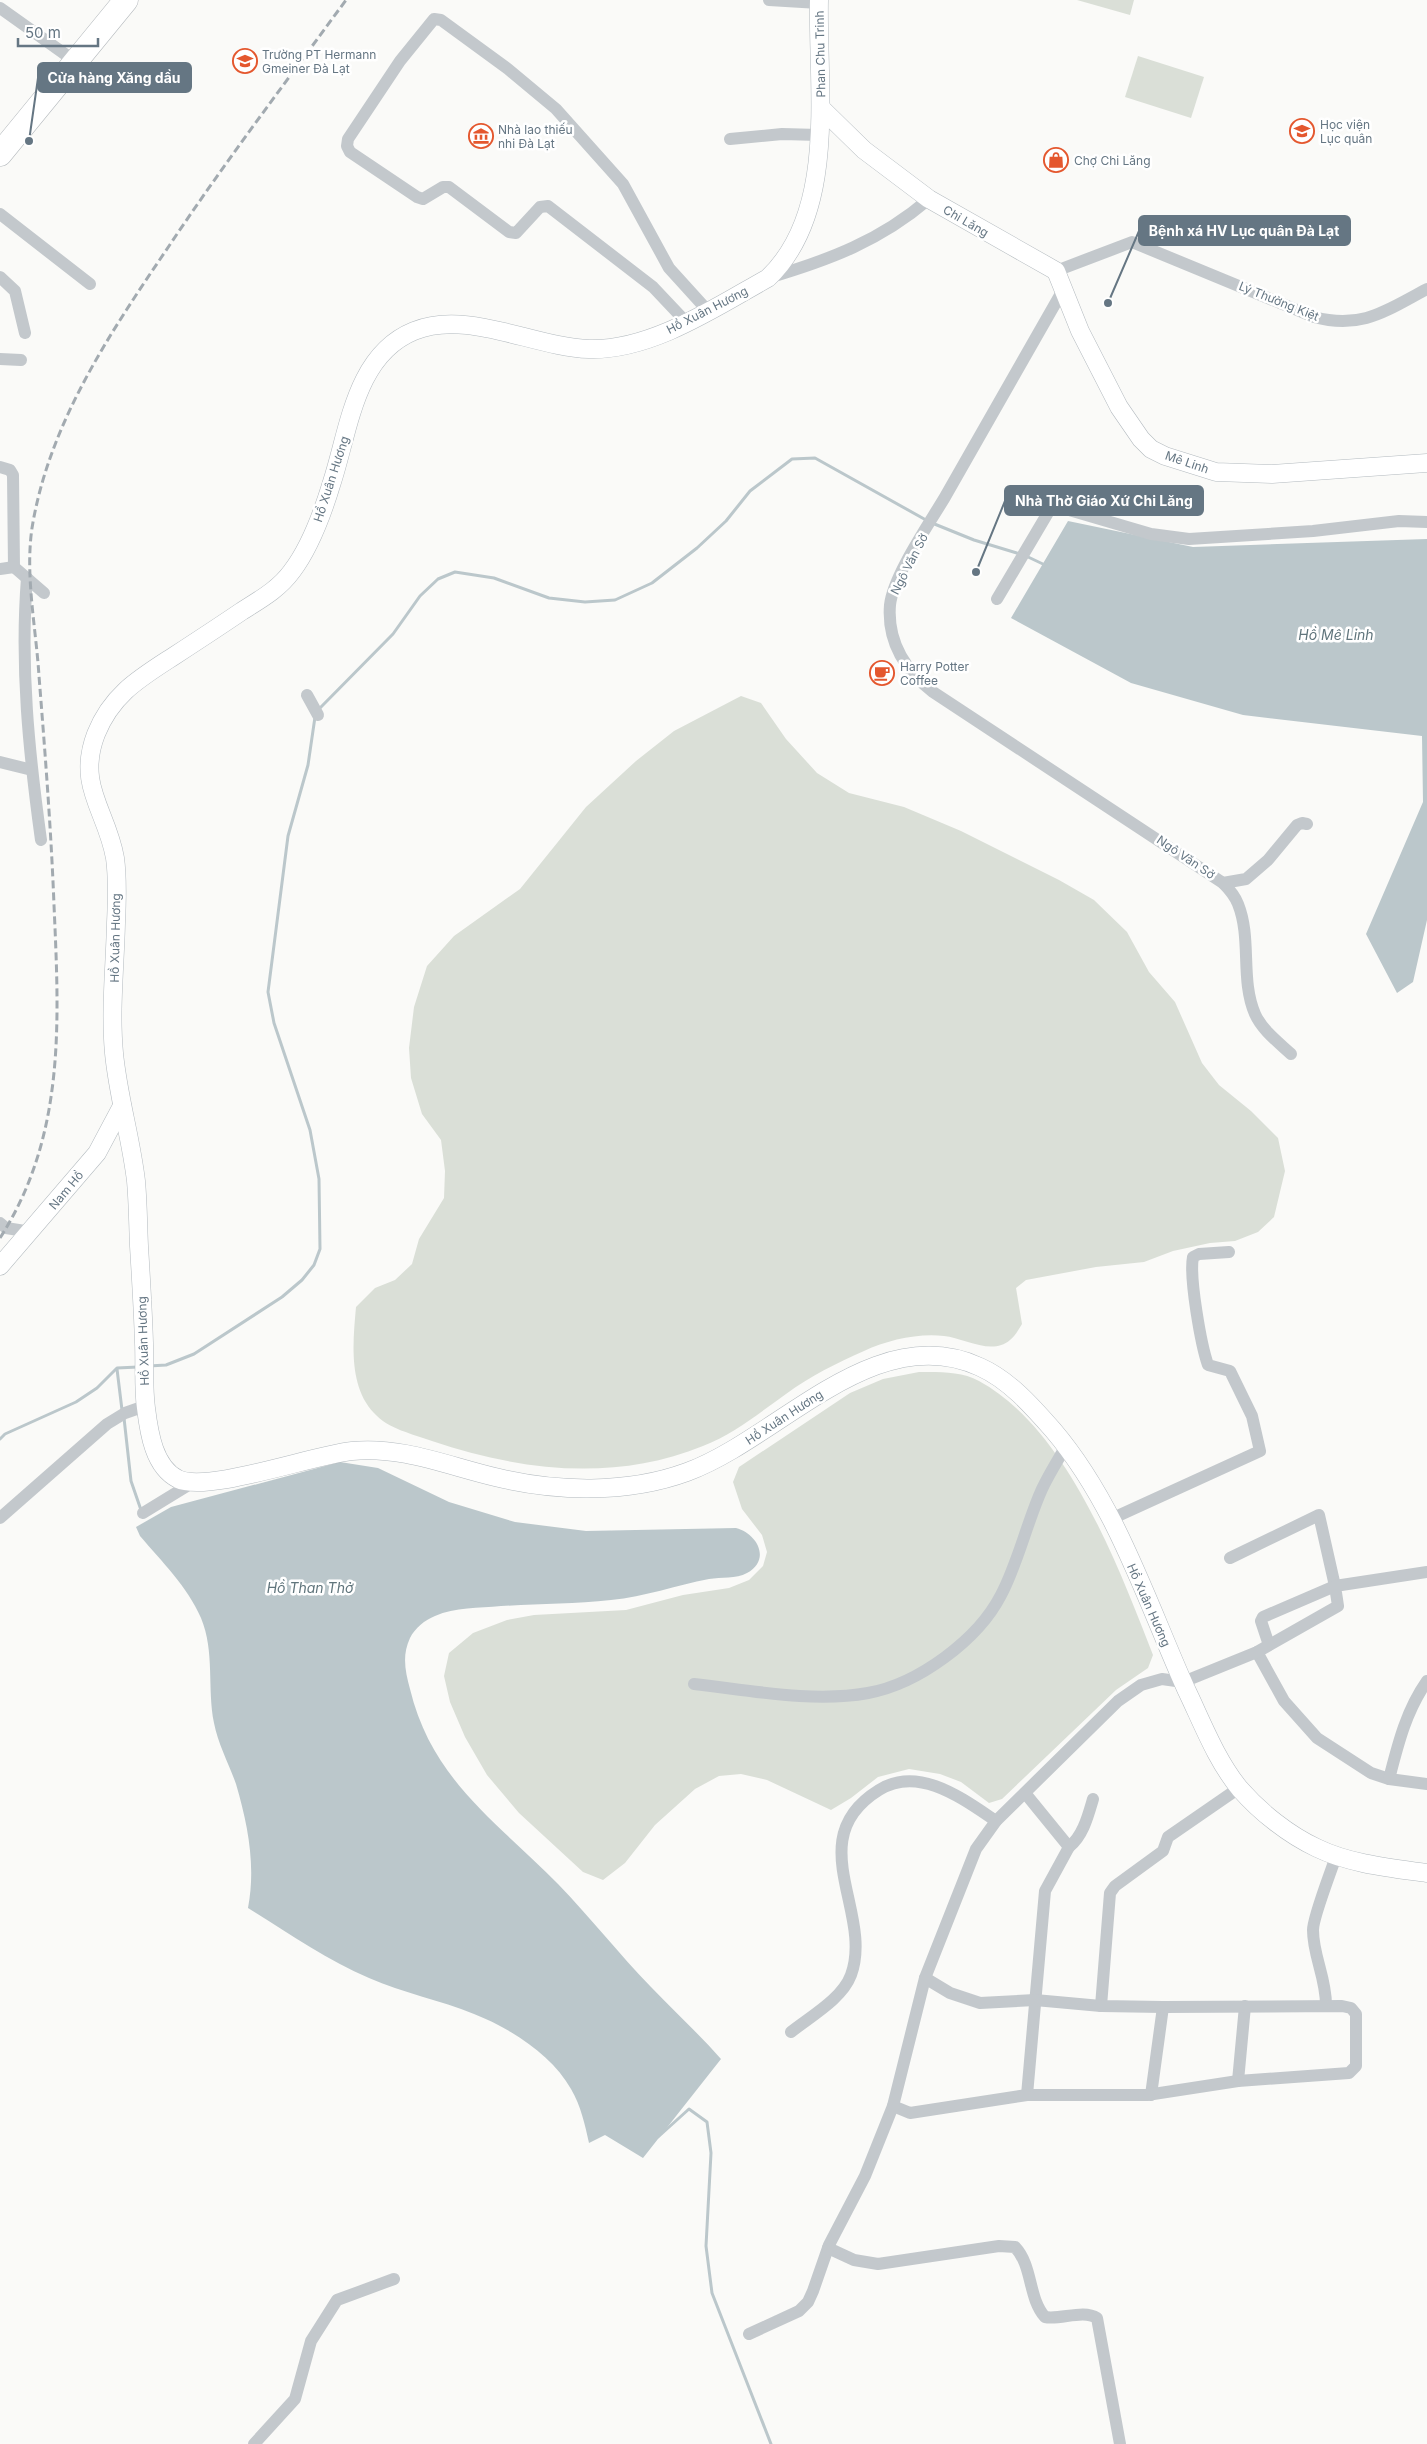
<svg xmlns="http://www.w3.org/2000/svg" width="1427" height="2444" viewBox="0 0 1427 2444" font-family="Inter,sans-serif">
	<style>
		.green { fill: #dadfd7 }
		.water { fill: #bbc7cb }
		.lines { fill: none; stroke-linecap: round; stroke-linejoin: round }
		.stream { stroke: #bbc7cb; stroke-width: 3 }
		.secondary-casing { stroke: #b3babf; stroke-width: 19 }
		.highway-casing { stroke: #b4b9bd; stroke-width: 25 }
		.street { stroke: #c3c8cc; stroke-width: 12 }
		.secondary { stroke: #fff; stroke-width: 18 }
		.highway { stroke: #fff; stroke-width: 24 }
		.rail { stroke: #a2aab0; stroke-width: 3; stroke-dasharray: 8 4; stroke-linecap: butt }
		.labels { text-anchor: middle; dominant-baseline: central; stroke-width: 5; stroke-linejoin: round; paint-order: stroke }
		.poi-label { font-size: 12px; fill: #657683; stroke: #fff; text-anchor: start }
		.street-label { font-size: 12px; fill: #657683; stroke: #fff }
		.water-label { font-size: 14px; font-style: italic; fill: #60757c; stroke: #fff }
		.leader { fill: none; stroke: #657683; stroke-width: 2 }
		.callout-dot { fill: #657683; stroke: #fff; stroke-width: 2 }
		.callout { fill: #657683; stroke: #657683; stroke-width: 2 }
		.callout-label { font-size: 14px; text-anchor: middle; font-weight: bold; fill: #fff }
	</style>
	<rect width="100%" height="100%" fill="#fafaf8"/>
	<g class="green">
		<polygon points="1077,0 1134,0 1130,15"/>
		<polygon points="1138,56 1204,77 1191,118 1125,97"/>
		<path d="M741,696L761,703L786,739L817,773L849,793L904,807L961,831L1059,880L1094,900L1127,932L1149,972L1175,1002L1202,1063L1219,1085L1251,1111L1278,1138L1285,1171L1274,1217L1258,1232L1235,1241L1210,1243L1173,1251L1144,1262L1096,1267L1026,1280L1016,1288L1022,1324C1019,1329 1015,1336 1010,1340C992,1356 964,1338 944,1336C918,1333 888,1340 864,1351C837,1363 810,1376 786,1394C759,1413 734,1434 703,1446C614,1482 521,1471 432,1441C413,1434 388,1429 374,1413C348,1386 353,1341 356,1307L375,1288L395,1280L412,1264L419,1239L444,1198L445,1171L441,1140L422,1114L411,1078L409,1048L414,1007L427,966L454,936L520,889L586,807L636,761L674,731Z"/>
		<path d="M919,1372C939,1372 961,1371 979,1381C1067,1429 1118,1565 1153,1655L1148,1668L1116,1690L1002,1799L989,1803L961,1782L940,1774L909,1769L878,1777L851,1798L831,1810L767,1780L741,1774L719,1776L695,1789L655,1825L625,1863L603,1880L583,1872L519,1813L487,1775L465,1737L450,1702L444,1676L449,1653L473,1633L507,1620L534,1615L626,1610L683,1595L729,1588L749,1580L763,1566L767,1552L762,1535L742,1509L733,1482L739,1467L850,1393L883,1379Z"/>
	</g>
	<g class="water">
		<polygon points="1068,521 1193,547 1427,539 1427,920 1413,982 1397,993 1366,934 1423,802 1422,736 1243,715 1131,683 1011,618"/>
		<path d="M340,1462L378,1468L449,1502L515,1522L586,1531L736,1528C758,1534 771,1560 747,1573C736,1579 721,1577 709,1579C676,1585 645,1597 611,1600C574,1604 537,1604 501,1606C479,1608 455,1607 435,1616C425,1620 415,1628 410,1638C402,1655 405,1671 410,1689C432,1780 496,1821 558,1884C590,1917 619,1954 651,1987C674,2011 699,2034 721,2059L643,2158L605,2135L589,2143C585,2125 581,2106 571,2089C552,2055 510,2028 474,2014C440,2000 403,1993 369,1978C327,1960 287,1932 248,1908C256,1866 248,1825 236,1784C229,1764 218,1744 214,1723C207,1688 215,1652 201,1618C187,1586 162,1562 140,1536L136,1527L171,1507Z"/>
	</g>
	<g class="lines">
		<g class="stream">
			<polyline points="932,523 974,540 1020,554"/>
			<polyline points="1026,556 1045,565"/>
			<polyline points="319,709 393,634 420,596 438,579 455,572 494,578 549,598 585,602 615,600 652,583 697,548 726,521 750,491 792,459 815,458 926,520"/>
			<polyline points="149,1366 166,1365 194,1354 282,1297 302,1280 314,1265 320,1249 319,1179 310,1130 274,1023 268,992 288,836 308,765 315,717"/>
			<polyline points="117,1369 122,1410"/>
			<polyline points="124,1418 131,1481 141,1510"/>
			<polyline points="0,1439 5,1434 76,1402 97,1388 117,1368 138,1367"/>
			<polyline points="658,2137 689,2109 707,2122 711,2153 706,2246 712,2293 771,2444"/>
		</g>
		<defs>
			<g id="secondary">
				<path d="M819,0C817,88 838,211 768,278C716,307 651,351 589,349C534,347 466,309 414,331C355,355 349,430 332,482C323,512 311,546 292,571C279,589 261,599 242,611C220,626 197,641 174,656C140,678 112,694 96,734C76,786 107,811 115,858C118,879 117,902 116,923C115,966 110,1011 114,1053C118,1096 131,1138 136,1181C138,1202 138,1224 139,1246C141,1278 143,1311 144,1343C145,1365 143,1387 146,1408C149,1433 154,1467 178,1479C208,1493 313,1455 352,1451C402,1446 448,1466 495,1477C556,1492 627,1494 687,1472C778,1439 875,1318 980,1367C1009,1380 1032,1406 1053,1430C1116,1504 1147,1602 1186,1689C1202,1722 1216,1760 1240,1789C1260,1812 1289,1835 1317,1848C1350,1864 1391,1868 1427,1873"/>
				<polyline points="821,108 864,150 929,199 1056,271 1080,331 1119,407 1141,439 1151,449 1165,456 1216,472 1272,474 1427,463"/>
				<polyline points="0,1266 97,1153 122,1106"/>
			</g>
			<polyline id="highway" points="0,154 126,0"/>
		</defs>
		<use href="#secondary" class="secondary-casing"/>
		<use href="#highway" class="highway-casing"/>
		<g class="street">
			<polyline points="769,0 819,3"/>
			<polyline points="0,8 76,62"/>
			<polyline points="730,139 782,134 819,135"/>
			<polyline points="0,214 90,284"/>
			<path d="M1056,271L1132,242L1314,317C1362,330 1387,310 1427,289"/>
			<polyline points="0,277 15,291 25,333"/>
			<path d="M768,278C829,260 880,241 929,199"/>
			<path d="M1063,290C1024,359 985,428 945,497C929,524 893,576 890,605C887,642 905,670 933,692L1223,883C1229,889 1235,896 1238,904C1252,939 1240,979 1255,1014C1262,1030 1278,1042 1291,1054"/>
			<polyline points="687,323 653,287 548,206 540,207 516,233 509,232 449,187 443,187 423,199 417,197 350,152 347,146 348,139 400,61 434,19 441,20 508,69 556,109 623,184 669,268 708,311"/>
			<polyline points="0,359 21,360"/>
			<polyline points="0,467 10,470 13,475 14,567 44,593"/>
			<polyline points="0,569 14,567"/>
			<path d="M27,578C20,666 29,753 41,840"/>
			<polyline points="997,599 1049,511 1059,507 1151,534 1189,539 1313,531 1399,521 1427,522"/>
			<polyline points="307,695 318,715"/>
			<polyline points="0,762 32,770"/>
			<polyline points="1223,883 1246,879 1268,860 1297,825 1302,823 1307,824"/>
			<polyline points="0,1223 6,1228 31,1232"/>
			<polyline points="143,1513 192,1483"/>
			<polyline points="0,1518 107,1424 125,1413 145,1406"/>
			<path d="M1111,1519L1260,1451L1252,1416L1230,1371L1208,1365C1201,1345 1189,1277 1193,1257L1199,1254L1229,1252"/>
			<polyline points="1230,1558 1319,1515 1335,1586 1263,1617 1261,1621 1269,1645"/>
			<polyline points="1257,1652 1284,1701 1317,1738 1371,1773 1389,1779 1427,1784"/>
			<path d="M694,1684C749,1690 813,1703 868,1693C918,1684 978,1640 1001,1595C1018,1563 1027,1522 1042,1489C1049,1474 1058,1460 1066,1446"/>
			<path d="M1389,1779C1398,1744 1406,1711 1427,1681"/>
			<polyline points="1025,1793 1069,1847"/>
			<path d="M1326,2005C1326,1977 1313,1956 1313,1930C1313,1917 1331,1872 1336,1856"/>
			<polyline points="1101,2006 1110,1893 1115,1886 1163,1851 1168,1837 1239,1788"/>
			<path d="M791,2032C811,2016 842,1999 851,1975C874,1912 800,1839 879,1790C919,1765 963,1799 996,1821"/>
			<polyline points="1238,2081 1245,2006"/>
			<path d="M1027,2095L1045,1891L1069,1847C1083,1836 1088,1816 1093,1799"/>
			<polyline points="1151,2095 1163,2007"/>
			<polyline points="893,2106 910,2113 1027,2095 1147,2095 1238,2081 1349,2073 1356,2066 1356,2014 1351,2008 1342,2006 1163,2007 1101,2006 1035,2000 980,2003 950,1993 925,1978"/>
			<path d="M828,2248L854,2260L878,2264L999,2246L1015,2247C1033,2266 1028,2298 1045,2317C1061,2320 1083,2309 1097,2318L1120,2444"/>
			<polyline points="749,2334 799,2311 808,2302 813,2291 829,2245 865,2176 893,2106 925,1978 976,1849 996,1821 1118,1701 1141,1685 1162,1679 1183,1682 1257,1652 1338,1606 1335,1586 1427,1572"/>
			<polyline points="254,2444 295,2399 311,2341 337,2300 394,2279"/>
		</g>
		<use href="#secondary" class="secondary"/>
		<use href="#highway" class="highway"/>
		<path class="rail" d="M0,1238C66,1135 59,1021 54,905C51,828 45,752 39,676C36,628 25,576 32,528C49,423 110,333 169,246C225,162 286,82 346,0"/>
	</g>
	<defs>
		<symbol id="school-ring" viewBox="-11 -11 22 22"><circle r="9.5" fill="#fff" stroke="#e4572e" stroke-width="1.5"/><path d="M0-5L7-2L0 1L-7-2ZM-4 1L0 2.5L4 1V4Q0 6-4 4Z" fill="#e4572e"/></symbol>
		<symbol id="museum-ring" viewBox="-11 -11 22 22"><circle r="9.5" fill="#fff" stroke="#e4572e" stroke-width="1.5"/><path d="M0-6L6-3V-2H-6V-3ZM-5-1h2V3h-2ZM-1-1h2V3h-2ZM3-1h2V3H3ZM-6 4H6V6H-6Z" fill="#e4572e"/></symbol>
		<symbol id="shop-ring" viewBox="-11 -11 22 22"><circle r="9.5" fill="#fff" stroke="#e4572e" stroke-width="1.5"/><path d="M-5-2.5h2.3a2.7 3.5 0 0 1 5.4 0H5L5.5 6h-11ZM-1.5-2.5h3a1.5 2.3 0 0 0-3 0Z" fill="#e4572e"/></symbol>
		<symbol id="cafe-ring" viewBox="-11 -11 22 22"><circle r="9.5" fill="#fff" stroke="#e4572e" stroke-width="1.5"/><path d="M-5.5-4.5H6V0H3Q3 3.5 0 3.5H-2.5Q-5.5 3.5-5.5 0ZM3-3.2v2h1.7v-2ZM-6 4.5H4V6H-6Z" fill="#e4572e"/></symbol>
	</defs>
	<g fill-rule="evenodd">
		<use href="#school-ring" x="231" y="47" width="28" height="28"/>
		<use href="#school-ring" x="1288" y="117" width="28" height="28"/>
		<use href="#museum-ring" x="467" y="122" width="28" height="28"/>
		<use href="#shop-ring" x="1042" y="146" width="28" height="28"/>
		<use href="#cafe-ring" x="868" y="659" width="28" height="28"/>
	</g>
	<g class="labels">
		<g class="poi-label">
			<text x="262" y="54">Trường PT Hermann<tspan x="262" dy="14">Gmeiner Đà Lạt</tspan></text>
			<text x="1320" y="124">Học viện<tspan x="1320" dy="14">Lục quân</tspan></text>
			<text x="498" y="129">Nhà lao thiếu<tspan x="498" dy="14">nhi Đà Lạt</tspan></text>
			<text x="1074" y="160">Chợ Chi Lăng</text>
			<text x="900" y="666">Harry Potter<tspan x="900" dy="14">Coffee</tspan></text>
		</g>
		<g class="street-label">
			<text transform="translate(820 54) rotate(-91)">Phan Chu Trinh</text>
			<text transform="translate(966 221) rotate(30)">Chi Lăng</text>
			<text transform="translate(1279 301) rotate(22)">Lý Thường Kiệt</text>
			<text transform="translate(707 310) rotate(-27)">Hồ Xuân Hương</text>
			<text transform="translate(1187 462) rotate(19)">Mê Linh</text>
			<text transform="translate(331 479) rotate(-72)">Hồ Xuân Hương</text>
			<text transform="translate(909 564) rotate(-63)">Ngô Văn Sở</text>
			<text transform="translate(1186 857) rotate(34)">Ngô Văn Sở</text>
			<text transform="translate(115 938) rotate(-89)">Hồ Xuân Hương</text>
			<text transform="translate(66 1190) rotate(-50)">Nam Hồ</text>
			<text transform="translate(143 1341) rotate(-92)">Hồ Xuân Hương</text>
			<text transform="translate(784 1417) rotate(-33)">Hồ Xuân Hương</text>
			<text transform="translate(1149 1605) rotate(66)">Hồ Xuân Hương</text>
		</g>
		<g class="water-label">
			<text x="1336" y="634">Hồ Mê Linh</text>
			<text x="310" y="1587">Hồ Than Thở</text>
		</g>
	</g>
	<path class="leader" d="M29 141L38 78M1108 303L1139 231M976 572L1005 501"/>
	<g class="callout-dot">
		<circle cx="29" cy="141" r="5"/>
		<circle cx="1108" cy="303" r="5"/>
		<circle cx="976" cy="572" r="5"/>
	</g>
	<g class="callout">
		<rect x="38" y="63" width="153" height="29" rx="5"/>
		<rect x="1139" y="216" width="211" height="29" rx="5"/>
		<rect x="1005" y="486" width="198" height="29" rx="5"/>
	</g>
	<g class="callout-label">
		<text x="114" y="83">Cửa hàng Xăng dầu</text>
		<text x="1244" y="236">Bệnh xá HV Lục quân Đà Lạt</text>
		<text x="1104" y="506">Nhà Thờ Giáo Xứ Chi Lăng</text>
	</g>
	<path d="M18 38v8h80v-8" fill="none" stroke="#657683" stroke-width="2.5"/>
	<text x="25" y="38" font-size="15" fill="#657683" stroke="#ffffff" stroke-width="4" paint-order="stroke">50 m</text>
</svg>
